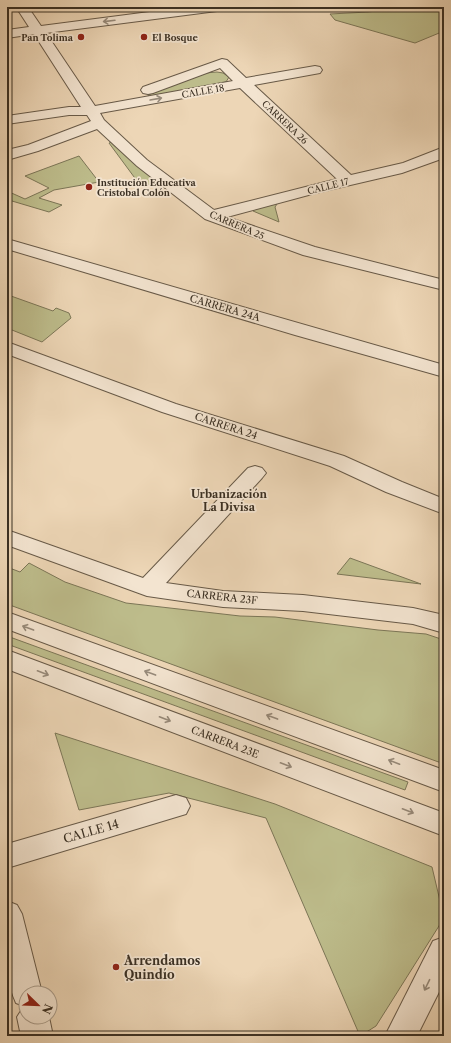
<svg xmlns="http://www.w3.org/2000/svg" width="451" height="1043" viewBox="0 0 451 1043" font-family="'Libre Caslon Text',serif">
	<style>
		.green { fill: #bdbc8b; stroke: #7c7657 }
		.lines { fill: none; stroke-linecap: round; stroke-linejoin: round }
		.minor-casing { stroke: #685a48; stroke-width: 2 }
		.minor { fill: #f3e4d0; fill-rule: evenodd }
		.oneway { stroke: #978a7a }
		.poi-dot { fill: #8f2418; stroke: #f3e4d0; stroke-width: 1.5 }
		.labels { text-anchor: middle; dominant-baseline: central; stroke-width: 3.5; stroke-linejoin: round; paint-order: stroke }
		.far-poi-label { font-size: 9px; font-weight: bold; fill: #3b3023; stroke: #f3e4d0; text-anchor: start }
		.far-street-label { font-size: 9px; fill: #3b3023; stroke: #f3e4d0 }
		.street-label { font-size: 10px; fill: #3b3023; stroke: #f3e4d0 }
		.neighbourhood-label { font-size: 11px; font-weight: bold; fill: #3b3023; stroke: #f3e4d0 }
		.near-street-label { font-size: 12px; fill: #3b3023; stroke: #f3e4d0 }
		.near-poi-label { font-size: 12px; font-weight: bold; fill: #3b3023; stroke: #f3e4d0; text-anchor: start }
	</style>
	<rect width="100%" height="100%" fill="#edd6b6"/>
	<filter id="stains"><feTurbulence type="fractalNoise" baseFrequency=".005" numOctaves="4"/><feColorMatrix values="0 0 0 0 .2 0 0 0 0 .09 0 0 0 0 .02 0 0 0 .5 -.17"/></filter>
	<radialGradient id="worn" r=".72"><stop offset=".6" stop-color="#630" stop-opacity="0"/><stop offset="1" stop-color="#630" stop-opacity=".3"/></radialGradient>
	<g class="green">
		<polygon points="409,7 437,7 444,13 444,31 415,43 335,20 330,14 368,12"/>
		<polygon points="217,72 223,73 229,77 226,82 149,97 148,95 205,73"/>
		<polygon points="112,142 159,185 140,185 109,143"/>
		<polygon points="79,156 99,182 54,190 39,198 62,205 49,212 12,201 7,205 7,191 25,199 49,188 25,176"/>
		<polygon points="279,201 275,207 279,222 253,211 253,206"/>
		<polygon points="11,296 53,311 56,308 69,313 71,318 42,342 7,328 7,299"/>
		<polygon points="350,558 421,584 337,574"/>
		<polygon points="29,563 65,582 126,603 240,616 275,617 378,630 426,634 444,640 444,764 7,604 7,567 20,572"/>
		<polygon points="7,636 408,782 405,790 7,644"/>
		<polygon points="55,733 275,804 432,867 444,918 376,1026 360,1036 266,818 169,793 79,810"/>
	</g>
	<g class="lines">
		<defs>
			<g id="minor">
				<path d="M16,7H28L41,26L188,7H223L221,10L217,11L46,33L95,106L233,81L220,68L153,93L148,94L143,93L141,90L143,87L222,59L227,60L246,78L315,66L320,67L322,70L320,73L254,85L351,175L403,163L444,147V158L402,173L316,193L227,217L315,247L444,280V290L303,255L205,219L137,166L97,129L38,151L7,160V150L28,145L91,121L87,115H69L7,124V116L69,107H81L34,34L7,38V30L29,27ZM240,88L337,179L214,210L147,160L104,120L100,113Z"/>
				<polygon points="7,239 444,365 444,377 295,335 7,249"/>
				<polygon points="7,342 176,404 344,456 402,482 444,499 444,514 386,492 330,466 162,412 7,354"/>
				<polygon points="255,466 262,468 266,473 262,478 166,583 223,591 303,595 413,608 444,615 444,633 413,624 303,611 223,607 147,596 7,545 7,530 143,578 248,468"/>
				<polygon points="7,612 444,770 444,792 7,629"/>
				<polygon points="7,650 444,813 444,836 7,669"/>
				<polygon points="176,795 186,798 190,806 186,814 7,868 7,844"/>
				<path d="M7,901L17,905L22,914L42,993H26V1017H49L53,1036H21L17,1017L24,1006L16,1003C2,972 7,935 7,901Z"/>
				<polygon points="444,937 444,982 417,1036 385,1036 433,941"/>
			</g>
		</defs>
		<use href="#minor" class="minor-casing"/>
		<use href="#minor" class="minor"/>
	</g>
	<defs><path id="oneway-shaft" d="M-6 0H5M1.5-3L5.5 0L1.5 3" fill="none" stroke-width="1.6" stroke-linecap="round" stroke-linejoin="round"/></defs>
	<g class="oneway">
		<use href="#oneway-shaft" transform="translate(109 21) rotate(173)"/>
		<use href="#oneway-shaft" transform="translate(156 99) rotate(-10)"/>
		<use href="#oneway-shaft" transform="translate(28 628) rotate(-160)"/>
		<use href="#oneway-shaft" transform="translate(43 673) rotate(21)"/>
		<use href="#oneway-shaft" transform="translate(150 673) rotate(-160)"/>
		<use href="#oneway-shaft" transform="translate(272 717) rotate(-160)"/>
		<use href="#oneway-shaft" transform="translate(165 719) rotate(21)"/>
		<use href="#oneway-shaft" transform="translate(394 762) rotate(-159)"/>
		<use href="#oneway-shaft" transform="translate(286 765) rotate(21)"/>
		<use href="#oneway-shaft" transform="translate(408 811) rotate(21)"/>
		<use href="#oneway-shaft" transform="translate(427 985) rotate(116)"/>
	</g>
	<g class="poi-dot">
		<circle cx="81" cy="37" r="4"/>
		<circle cx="144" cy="37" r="4"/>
		<circle cx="89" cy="187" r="4"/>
		<circle cx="116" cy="967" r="4"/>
	</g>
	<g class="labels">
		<g class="far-poi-label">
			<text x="73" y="37" text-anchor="end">Pan Tolima</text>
			<text x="152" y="37">El Bosque</text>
			<text x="97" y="182">Institución Educativa<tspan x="97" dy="10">Cristobal Colón</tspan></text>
		</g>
		<g class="far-street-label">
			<text transform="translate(203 91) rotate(-10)">CALLE 18</text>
			<text transform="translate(285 122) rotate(43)">CARRERA 26</text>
			<text transform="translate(328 186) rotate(-14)">CALLE 17</text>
			<text transform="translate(237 225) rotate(23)">CARRERA 25</text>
		</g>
		<g class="street-label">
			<text transform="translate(225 308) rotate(16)">CARRERA 24A</text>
			<text transform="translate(226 426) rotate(18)">CARRERA 24</text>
			<text transform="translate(222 597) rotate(6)">CARRERA 23F</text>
			<text transform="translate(225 742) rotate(21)">CARRERA 23E</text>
		</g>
		<g class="neighbourhood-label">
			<text x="229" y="494">Urbanización<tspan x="229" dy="13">La Divisa</tspan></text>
		</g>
		<g class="near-street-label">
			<text transform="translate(91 831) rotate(-16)">CALLE 14</text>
		</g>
		<g class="near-poi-label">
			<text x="124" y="960">Arrendamos<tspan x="124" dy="14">Quindío</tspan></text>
		</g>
	</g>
	<rect width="451" height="1043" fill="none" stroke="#edd6b6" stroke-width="24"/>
	<rect x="8" y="8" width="435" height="1027" fill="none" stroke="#3b3023" stroke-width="2"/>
	<rect x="12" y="12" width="427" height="1019" fill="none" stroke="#3b3023"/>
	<g transform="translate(38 1005) rotate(113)"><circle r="19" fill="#f3e4d0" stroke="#a99c8b"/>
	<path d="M0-3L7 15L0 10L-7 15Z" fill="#8f2418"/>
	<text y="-6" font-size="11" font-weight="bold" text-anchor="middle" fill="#3b3023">N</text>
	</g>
	<rect width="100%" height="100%" filter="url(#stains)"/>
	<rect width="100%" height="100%" fill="url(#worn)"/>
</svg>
